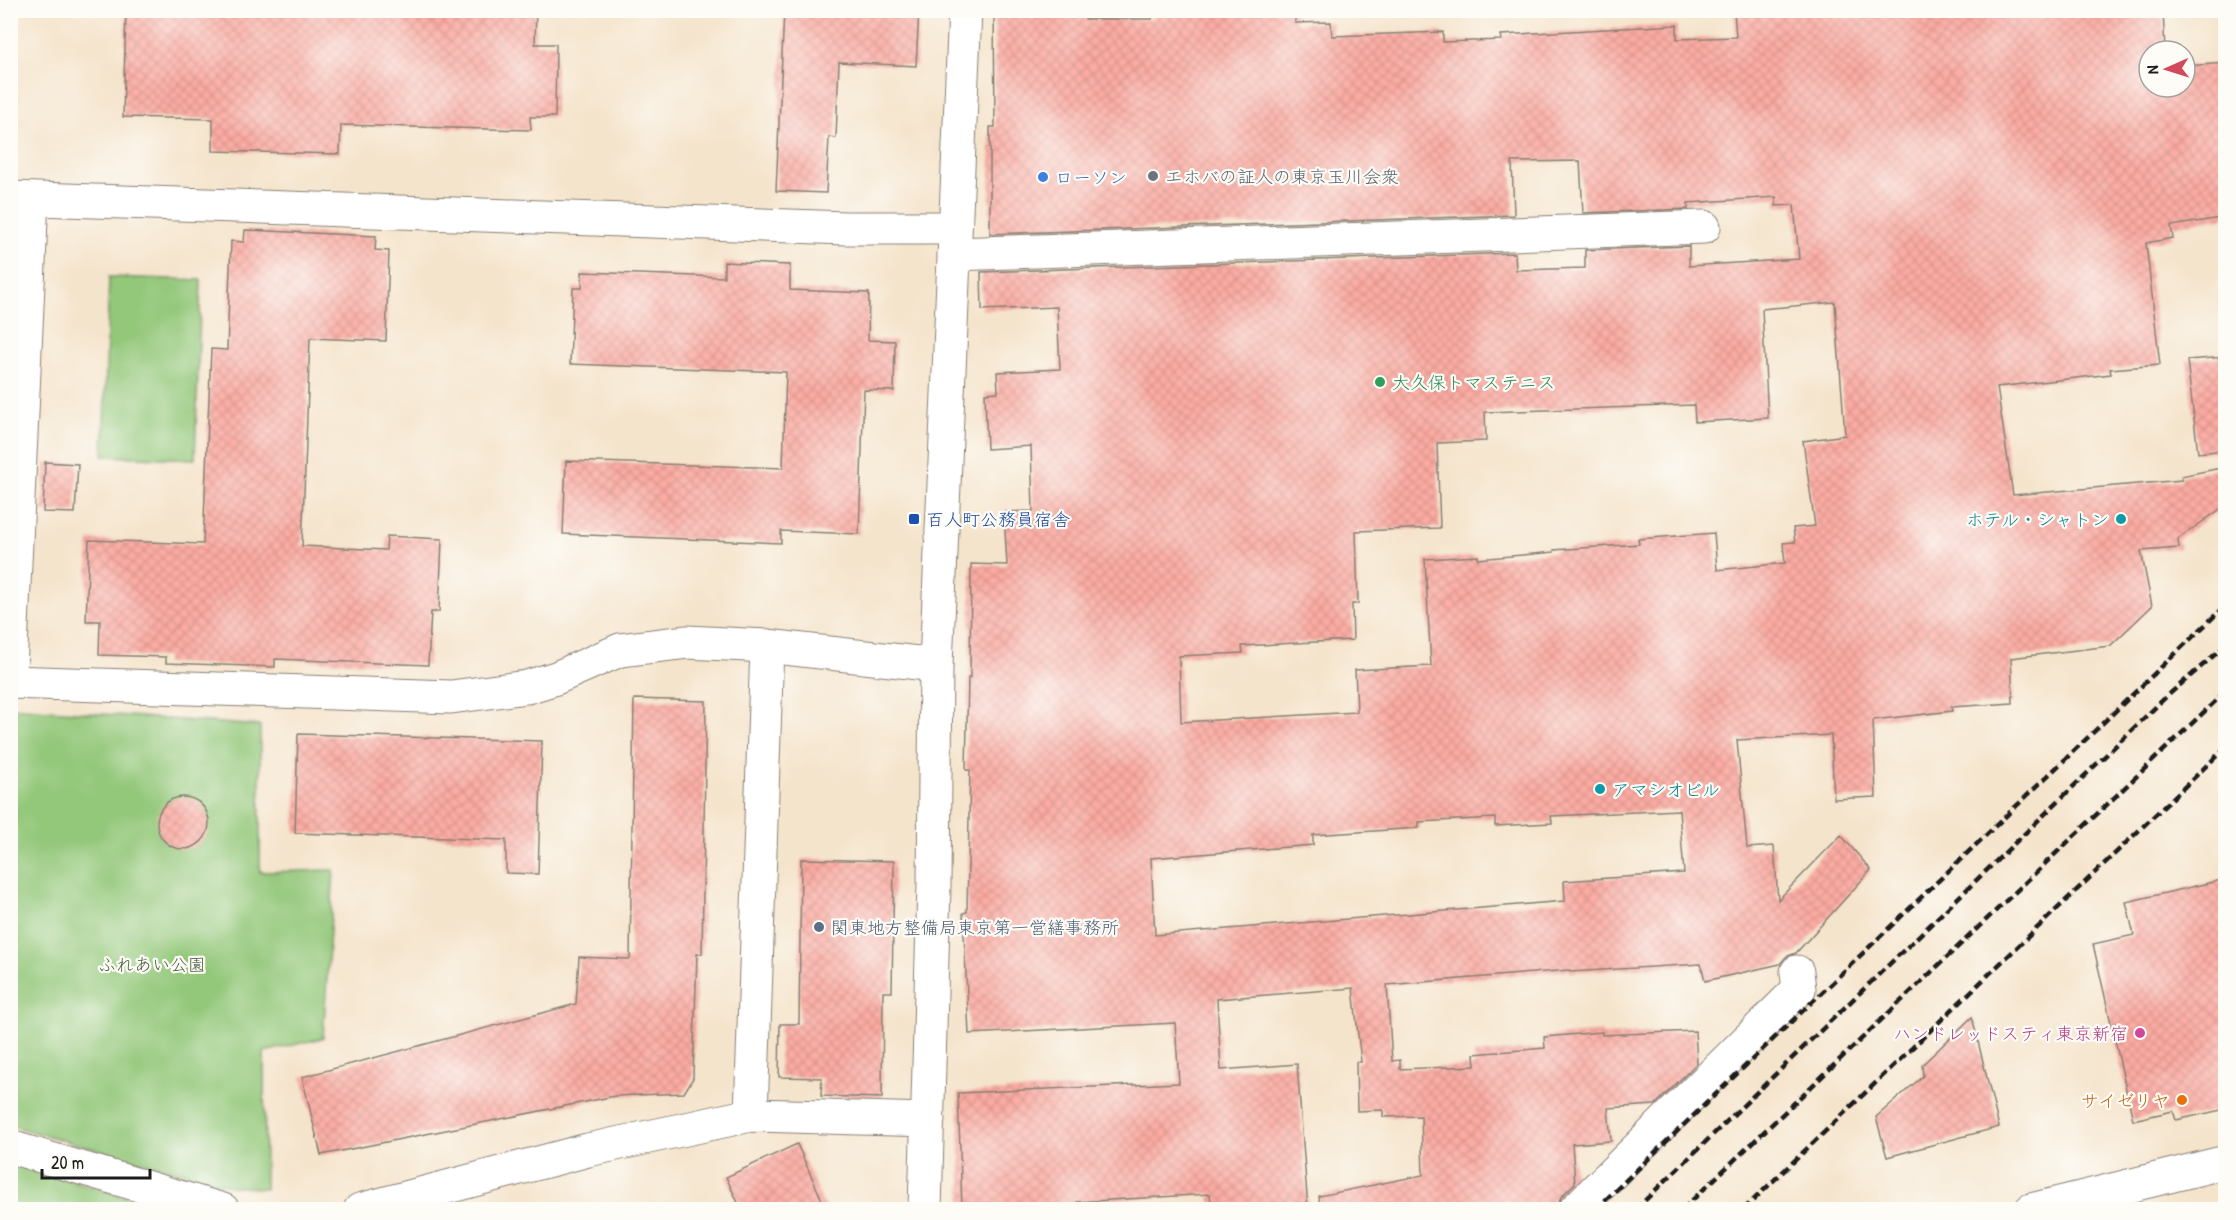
<svg xmlns="http://www.w3.org/2000/svg" width="2236" height="1220" viewBox="0 0 2236 1220" font-family="'Patrick Hand','Klee One',sans-serif">
	<style>
		.green { fill: #93c779; stroke: #58724a; stroke-width: 1.5 }
		.building { fill: url(#building-cross-hatch); fill-rule: evenodd }
		.lines { fill: none; stroke-linecap: round; stroke-linejoin: round }
		.minor-casing { stroke: #888074; stroke-width: 35 }
		.minor { stroke: #fff; stroke-width: 33 }
		.rail { stroke: #1c1c1c; stroke-width: 4.5; stroke-dasharray: 9 4.5; stroke-linecap: butt }
		.worship-dot { fill: #6b7280; stroke: #fdfcf7; stroke-width: 2 }
		.shop-dot { fill: #3f7fe0; stroke: #fdfcf7; stroke-width: 2 }
		.leisure-dot { fill: #2e9e5b; stroke: #fdfcf7; stroke-width: 2 }
		.transit-dot { fill: #1a4fb4; stroke: #fdfcf7; stroke-width: 2 }
		.culture-dot { fill: #0f9aa8; stroke: #fdfcf7; stroke-width: 2 }
		.service-dot { fill: #5c6f8a; stroke: #fdfcf7; stroke-width: 2 }
		.hotel-dot { fill: #d1479c; stroke: #fdfcf7; stroke-width: 2 }
		.food-dot { fill: #e8710a; stroke: #fdfcf7; stroke-width: 2 }
		.labels { text-anchor: middle; dominant-baseline: central; stroke-width: 4.5; stroke-linejoin: round; paint-order: stroke }
		.worship-label { font-size: 18px; fill: #5b616d; stroke: #fdfcf7; text-anchor: start }
		.shop-label { font-size: 18px; fill: #366cbe; stroke: #fdfcf7; text-anchor: start }
		.leisure-label { font-size: 18px; fill: #27864d; stroke: #fdfcf7; text-anchor: start }
		.transit-label { font-size: 18px; fill: #164399; stroke: #fdfcf7; text-anchor: start }
		.culture-label { font-size: 18px; fill: #0d838f; stroke: #fdfcf7; text-anchor: end }
		.service-label { font-size: 18px; fill: #4e5e75; stroke: #fdfcf7; text-anchor: start }
		.park-label { font-size: 18px; fill: #4c6041; stroke: #fdfcf7 }
		.hotel-label { font-size: 18px; fill: #b23c85; stroke: #fdfcf7; text-anchor: end }
		.food-label { font-size: 18px; fill: #c56008; stroke: #fdfcf7; text-anchor: end }
	</style>
	<defs>
		<pattern id="building-cross-hatch" width="8" height="8" patternUnits="userSpaceOnUse" patternTransform="scale(1.5)"><rect width="8" height="8" fill="#fbaca3"/><path d="M0 0l8 8M0 8l8-8" fill="none" stroke="#d7938c"/></pattern>
	</defs>
	<rect width="100%" height="100%" fill="#fdfcf7"/>
	<filter id="ink" filterUnits="userSpaceOnUse"><feTurbulence type="fractalNoise" baseFrequency=".0167" numOctaves="2"/><feDisplacementMap in="SourceGraphic" scale="12" xChannelSelector="R" yChannelSelector="G"/><feConvolveMatrix kernelMatrix="1 2 1 2 8 2 1 2 1" color-interpolation-filters="sRGB"/></filter>
	<filter id="wash" filterUnits="userSpaceOnUse"><feTurbulence type="fractalNoise" baseFrequency=".008" numOctaves="4" result="noise"/><feDisplacementMap in="SourceGraphic" scale="24" xChannelSelector="R" yChannelSelector="G"/><feGaussianBlur stdDeviation="1.35" result="paint"/><feColorMatrix in="noise" values="0 0 0 0 0 0 0 0 0 0 0 0 0 0 0 0 0 1.4 0 .05"/><feComposite in="paint" operator="in"/></filter>
	<g filter="url(#wash)">
		<rect width="100%" height="100%" fill="#f5e4cc"/>
		<g class="green">
			<polygon points="109,277 201,280 195,459 103,456"/>
			<polygon points="10,707 260,726 260,872 334,870 323,1038 264,1052 265,1189 230,1186 11,1126"/>
			<polygon points="11,1162 165,1209 11,1209"/>
		</g>
		<g id="blocks">
			<g class="building">
				<polygon points="126,10 536,10 535,44 556,44 555,117 530,117 531,130 341,125 340,154 213,151 213,119 123,117"/>
				<polygon points="784,10 919,10 916,66 839,62 836,138 829,137 826,193 776,191"/>
				<path d="M994,10H1085V19H1152V10H1295V23L1331,22L1332,36L1443,32V42L1502,40L1501,35L1677,25V39L1736,37L1734,10H2163L2165,51H2149V87H2185V66L2226,63V217L2171,226L2173,238L2146,243L2160,365L2110,369L2111,374L1997,387L2013,495L2182,480L2181,476L2221,468L2226,505L2178,539L2179,548L2141,551L2152,606L2110,646L2011,658L2013,703L1951,707L1952,711L1873,720L1876,797L1834,799L1831,735L1737,740L1747,848L1774,846L1778,900L1841,835L1871,870L1796,953L1786,957L1780,964L1705,981L1701,964L1570,972V970L1387,985L1392,1061L1400,1060V1069L1475,1066L1474,1054L1545,1048L1544,1037L1602,1032V1035L1695,1031L1697,1063L1655,1105L1608,1108L1611,1141L1572,1144L1575,1183L1561,1197L1557,1209H1320L1319,1196L1423,1175L1421,1116L1383,1117V1110L1357,1111L1356,1062H1361L1353,988L1217,999L1221,1070L1297,1064L1308,1209H1212L1210,1194L1077,1202V1206L962,1209L958,1093L1179,1083L1175,1023L969,1034L963,913L967,912L970,770H966L968,678H970L971,564L1007,565L1004,512L1033,511L1031,446L987,449L985,393L998,392L997,372L1060,369L1057,307L982,310L981,272L1515,253L1516,270L1585,268V250L1689,246V266L1799,259L1794,205L1776,206V197L1688,203V209L1583,213L1580,161L1512,162L1514,215L990,234V127H995ZM1835,302L1845,435L1803,441L1815,526L1793,528L1795,542L1783,543L1785,563L1717,570L1714,533L1638,539L1639,544L1554,550V552L1478,559V556L1425,559L1431,666L1355,670L1357,712L1181,722L1179,656L1243,653L1242,646L1353,640L1352,604H1358L1356,531L1440,528L1437,443L1486,441L1485,412L1694,405L1695,422L1768,418L1762,309ZM1679,810L1684,873L1564,881L1565,901L1155,935L1151,858L1313,845V835L1419,828V822L1495,818V826L1552,823L1551,816Z"/>
				<polygon points="245,230 376,236 375,250 389,251 386,341 310,338 302,546 386,550 387,536 442,539 439,612 431,612 428,665 275,659 275,667 166,663 166,657 99,655 100,621 86,621 89,540 203,544 211,349 227,350 231,241 244,242"/>
				<polygon points="724,262 790,265 790,290 869,293 868,340 895,341 894,391 864,390 859,534 781,531 781,543 563,534 566,461 783,468 786,372 570,364 573,288 582,288 582,272 724,277"/>
				<polygon points="2226,357 2226,450 2198,453 2187,360"/>
				<polygon points="45,462 78,464 75,513 43,512"/>
				<polygon points="634,699 706,701 702,954 697,954 693,1078 684,1093 615,1096 321,1155 302,1077 576,1004 579,957 630,959"/>
				<polygon points="298,734 542,741 538,874 506,873 506,840 295,833"/>
				<circle cx="183" cy="823" r="26"/>
				<polygon points="801,859 894,861 892,992 883,992 882,1098 821,1096 822,1078 779,1077 780,1024 799,1024"/>
				<polygon points="2226,879 2226,1109 2176,1120 2173,1111 2133,1120 2093,944 2134,935 2126,902"/>
				<polygon points="1972,1017 1999,1127 1887,1157 1876,1117 1923,1076 1922,1065"/>
				<polygon points="797,1144 826,1209 741,1209 726,1177"/>
			</g>
		</g>
	</g>
	<g filter="url(#ink)">
		<use href="#blocks" fill-opacity="0" stroke="#888074" stroke-width="1.5"/>
		<g class="lines">
			<defs>
				<g id="minor">
					<polyline points="10,198 846,228 955,228"/>
					<polyline points="954,254 1704,227"/>
					<polyline points="10,670 32,199"/>
					<polyline points="10,682 451,697 527,687 556,678 620,650 687,642 767,646 936,665"/>
					<polyline points="751,1115 767,646"/>
					<polyline points="10,1147 223,1210"/>
					<polyline points="360,1210 588,1150 751,1115 928,1120"/>
					<polyline points="925,1210 934,885 936,665 965,10"/>
					<polyline points="1575,1210 1799,989 1797,972"/>
					<polyline points="2031,1210 2226,1162"/>
				</g>
			</defs>
			<use href="#minor" class="minor-casing"/>
			<use href="#minor" class="minor"/>
			<g class="rail">
				<polyline points="1595,1210 2226,605"/>
				<polyline points="1635,1210 2166,697 2226,645"/>
				<polyline points="1682,1210 2226,691"/>
				<polyline points="1743,1210 2226,747"/>
			</g>
		</g>
	</g>
	<circle class="worship-dot" cx="1153" cy="176" r="6"/>
	<circle class="shop-dot" cx="1043" cy="177" r="6"/>
	<circle class="leisure-dot" cx="1380" cy="382" r="6"/>
	<rect class="transit-dot" x="908" y="513" width="12" height="12" rx="3"/>
	<g class="culture-dot">
		<circle cx="2121" cy="519" r="6"/>
		<circle cx="1600" cy="789" r="6"/>
	</g>
	<circle class="service-dot" cx="819" cy="927" r="6"/>
	<circle class="hotel-dot" cx="2140" cy="1033" r="6"/>
	<circle class="food-dot" cx="2182" cy="1100" r="6"/>
	<g class="labels">
		<g class="worship-label">
			<text x="1165" y="176">エホバの証人の東京玉川会衆</text>
		</g>
		<g class="shop-label">
			<text x="1055" y="177">ローソン</text>
		</g>
		<g class="leisure-label">
			<text x="1392" y="382">大久保トマステニス</text>
		</g>
		<g class="transit-label">
			<text x="926" y="519">百人町公務員宿舎</text>
		</g>
		<g class="culture-label">
			<text x="2109" y="519">ホテル・シャトン</text>
			<text x="1612" y="789" text-anchor="start">アマシオビル</text>
		</g>
		<g class="service-label">
			<text x="831" y="927">関東地方整備局東京第一営繕事務所</text>
		</g>
		<g class="park-label">
			<text x="152" y="964">ふれあい公園</text>
		</g>
		<g class="hotel-label">
			<text x="2128" y="1033">ハンドレッドスティ東京新宿</text>
		</g>
		<g class="food-label">
			<text x="2170" y="1100">サイゼリヤ</text>
		</g>
	</g>
	<rect width="2236" height="1220" fill="none" stroke="#fdfcf7" stroke-width="36"/>
	<g transform="translate(2167 69) rotate(267)"><circle r="28" fill="#fdfcf7" stroke="#a3a29f" stroke-width="1.5"/>
	<path d="M0-4.5L10 22L0 15L-10 22Z" fill="#d1495b"/>
	<text y="-9" font-size="16" font-weight="bold" text-anchor="middle" fill="#1c1c1c">N</text>
	</g>
	<path d="M42 1169v9h108v-9" fill="none" stroke="#1c1c1c" stroke-width="3"/>
	<text x="51" y="1169" font-size="18" fill="#1c1c1c" stroke="#fdfcf7" stroke-width="4.5" paint-order="stroke">20 m</text>
</svg>
